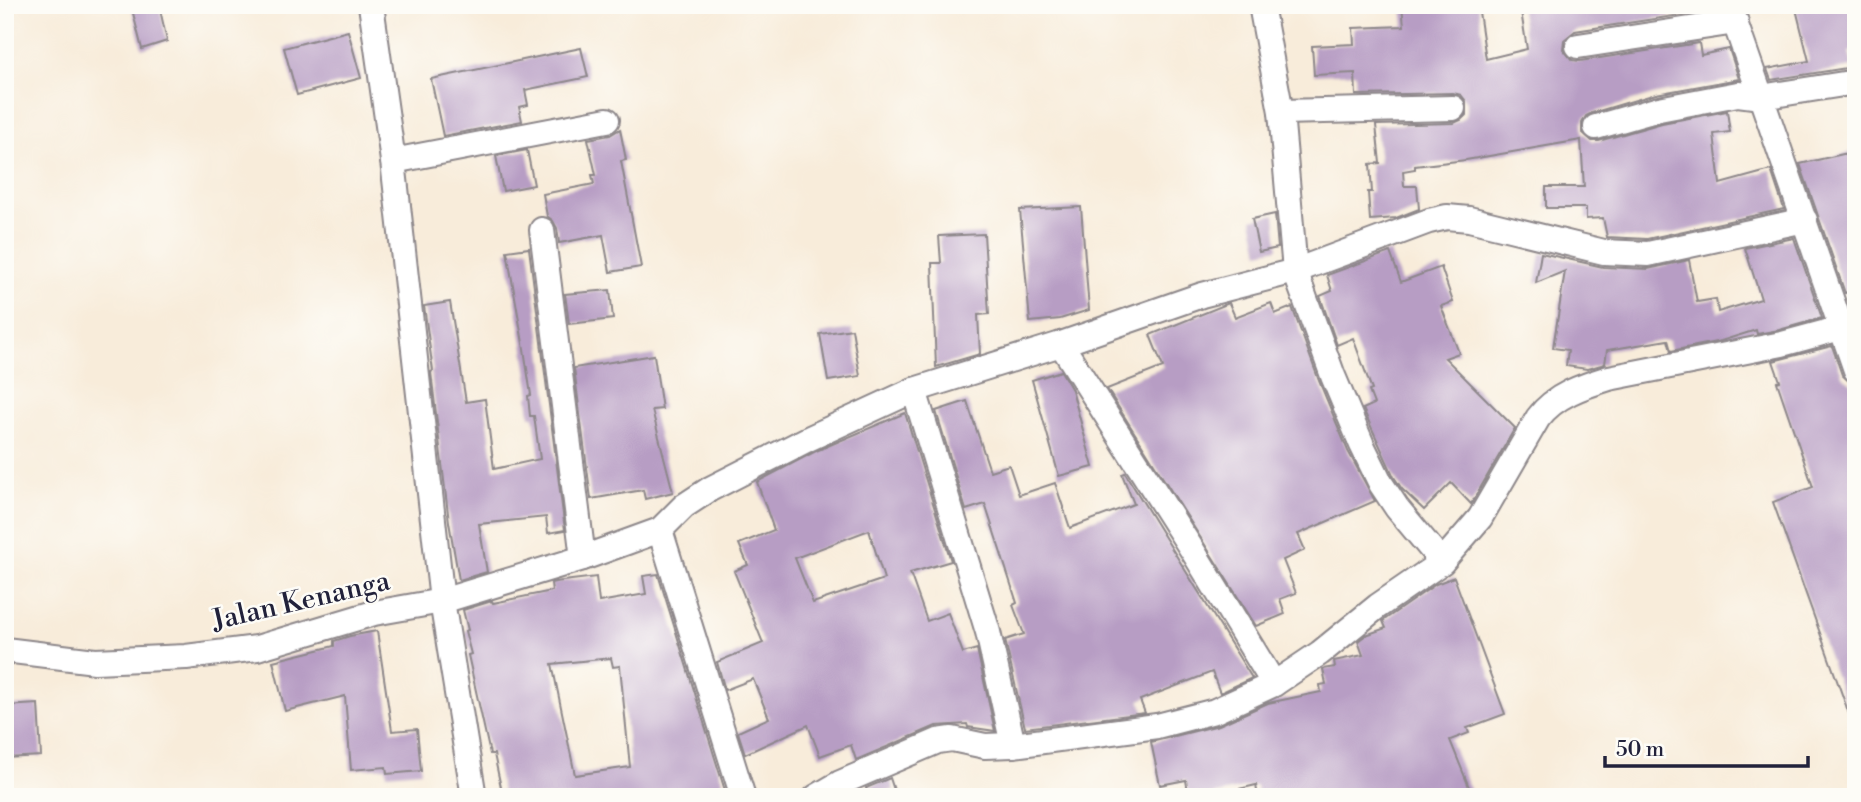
<svg xmlns="http://www.w3.org/2000/svg" width="1861" height="802" viewBox="0 0 1861 802" font-family="'Libre Bodoni',serif">
	<style>
		.building { fill: #b79dc4; fill-rule: evenodd }
		.lines { fill: none; stroke-linecap: round; stroke-linejoin: round }
		.minor-casing { stroke: #8d878a; stroke-width: 28 }
		.minor { stroke: #fff; stroke-width: 24 }
		.labels { text-anchor: middle; dominant-baseline: central; stroke-width: 5; stroke-linejoin: round; paint-order: stroke }
		.street-label { font-size: 28px; fill: #22223b; stroke: #fdfcf7 }
	</style>
	<rect width="100%" height="100%" fill="#fdfcf7"/>
	<filter id="ink" filterUnits="userSpaceOnUse"><feTurbulence type="fractalNoise" baseFrequency=".0143" numOctaves="2"/><feDisplacementMap in="SourceGraphic" scale="14" xChannelSelector="R" yChannelSelector="G"/><feConvolveMatrix kernelMatrix="1 2 1 2 8 2 1 2 1" color-interpolation-filters="sRGB"/></filter>
	<filter id="wash" filterUnits="userSpaceOnUse"><feTurbulence type="fractalNoise" baseFrequency=".00686" numOctaves="4" result="noise"/><feDisplacementMap in="SourceGraphic" scale="28" xChannelSelector="R" yChannelSelector="G"/><feGaussianBlur stdDeviation="1.57" result="paint"/><feColorMatrix in="noise" values="0 0 0 0 0 0 0 0 0 0 0 0 0 0 0 0 0 1.4 0 .05"/><feComposite in="paint" operator="in"/></filter>
	<g filter="url(#wash)">
		<rect width="100%" height="100%" fill="#f8ecda"/>
		<g id="blocks">
			<g class="building">
				<polygon points="131,5 159,5 167,41 142,49"/>
				<polygon points="1402,5 1478,5 1486,59 1527,49 1520,5 1693,5 1694,13 1575,31 1564,40 1563,49 1572,60 1580,61 1699,43 1701,55 1729,49 1739,79 1656,94 1592,113 1586,116 1582,123 1582,132 1592,141 1599,141 1662,123 1727,111 1730,132 1714,134 1720,184 1771,170 1784,209 1647,239 1607,237 1603,218 1586,219 1586,208 1546,208 1546,187 1584,187 1581,140 1466,160 1415,166 1415,169 1403,171 1404,186 1417,186 1419,209 1396,218 1370,220 1368,192 1372,192 1370,164 1380,163 1376,125 1454,123 1461,120 1466,115 1466,101 1461,95 1453,93 1356,95 1355,73 1314,75 1312,46 1354,44 1353,28 1404,26"/>
				<polygon points="1795,5 1856,5 1856,50 1849,52 1853,67 1771,80 1767,69 1809,61"/>
				<polygon points="348,31 361,78 297,95 284,48"/>
				<polygon points="581,48 588,77 525,90 528,105 519,107 522,121 443,136 431,79"/>
				<polygon points="620,129 626,160 621,161 641,267 610,272 603,235 559,243 557,228 553,221 547,216 543,194 594,184 592,175 596,175 588,139 610,135"/>
				<polygon points="527,150 534,185 503,191 496,156"/>
				<polygon points="1856,151 1856,290 1845,293 1800,164"/>
				<polygon points="1081,207 1089,310 1060,319 1030,322 1020,210"/>
				<polygon points="1275,214 1278,248 1259,252 1252,219"/>
				<polygon points="984,234 989,314 978,315 980,354 936,367 932,263 941,263 939,236"/>
				<polygon points="1794,238 1822,318 1779,330 1757,334 1756,330 1721,341 1671,351 1668,340 1607,350 1605,364 1587,369 1566,366 1568,350 1553,348 1565,271 1536,283 1541,253 1603,267 1648,269 1689,260 1697,302 1716,299 1718,312 1761,299 1745,248"/>
				<polygon points="529,248 565,530 548,533 546,517 479,524 487,572 459,580 449,522 431,372 433,371 424,306 450,302 466,402 485,399 494,469 540,459 534,416 530,416 528,396 531,395 524,349 507,251"/>
				<polygon points="1390,252 1401,282 1441,267 1453,302 1441,306 1459,353 1445,358 1515,428 1471,504 1451,483 1424,510 1402,489 1394,477 1363,409 1374,404 1369,391 1372,390 1353,338 1337,345 1320,296 1332,291 1327,275"/>
				<polygon points="610,290 613,319 569,324 565,294"/>
				<polygon points="1229,303 1235,317 1271,303 1275,314 1292,307 1319,381 1348,451 1375,501 1298,534 1305,550 1283,560 1296,593 1280,599 1285,614 1256,626 1107,389 1163,367 1150,335"/>
				<polygon points="852,329 860,376 828,381 820,334"/>
				<polygon points="1832,346 1842,375 1852,384 1856,396 1856,725 1853,725 1773,502 1813,487 1777,382 1780,381 1773,361"/>
				<polygon points="654,355 662,409 652,410 673,492 645,499 643,490 591,499 574,368"/>
				<polygon points="1061,371 1072,390 1093,467 1059,476 1032,380"/>
				<polygon points="967,401 990,471 1009,465 1019,495 1055,483 1070,528 1134,504 1122,474 1125,473 1252,678 1220,693 1212,672 1140,700 1145,713 1025,728 1005,640 1024,634 1013,605 1017,603 985,504 966,510 936,411"/>
				<path d="M905,413L951,561L910,573L927,621L948,613L963,653L977,649L995,731L968,727L967,724L936,726L856,760L851,745L820,756L808,725L745,754L738,732L769,718L753,679L725,690L717,662L763,643L734,571L748,565L739,544L774,530L757,482L816,451ZM869,530L884,579L813,603L795,558Z"/>
				<path d="M658,574L727,797H503L494,754H490L468,655L471,654L465,631L468,630L463,610L492,601L493,603L552,591L551,583L555,582L596,577L599,602L646,594L643,576ZM611,658L613,667L620,666L630,767L575,775L552,664Z"/>
				<polygon points="1454,577 1505,714 1467,728 1469,733 1450,740 1473,797 1258,797 1256,785 1205,797 1189,797 1186,780 1160,785 1151,742 1219,725 1268,703 1321,692 1320,685 1326,684 1323,669 1335,667 1334,661 1363,655 1358,641 1366,635 1386,628 1383,621 1387,618 1436,584"/>
				<polygon points="377,631 392,731 417,729 421,771 387,774 386,767 351,770 345,696 285,711 273,661 334,646 334,641 350,636"/>
				<polygon points="38,704 41,756 5,758 5,706"/>
				<polygon points="890,778 894,790 869,797 866,788"/>
			</g>
		</g>
	</g>
	<g filter="url(#ink)">
		<use href="#blocks" fill-opacity="0" stroke="#8d878a" stroke-width="2"/>
		<g class="lines">
			<defs>
				<g id="minor">
					<polyline points="371,5 393,161 442,601 474,797"/>
					<polyline points="1261,5 1281,112 1295,271 1333,376 1362,445 1381,484 1397,508 1442,562"/>
					<polyline points="1729,5 1856,370"/>
					<polyline points="1578,46 1736,22"/>
					<polyline points="1281,112 1453,108"/>
					<polyline points="1596,127 1659,109 1722,97 1738,94 1761,97 1856,82"/>
					<polyline points="393,161 607,120"/>
					<polyline points="542,230 583,558"/>
					<polyline points="1061,344 1191,548 1274,684"/>
					<polyline points="914,390 988,632 1013,745"/>
					<polyline points="660,530 743,797"/>
					<polyline points="5,650 95,661 186,657 257,648 374,613 442,601 583,558 660,530 684,506 710,489 810,438 914,390 1061,344 1202,295 1295,271 1429,221 1447,217 1469,219 1604,252 1648,254 1805,220"/>
					<path d="M816,797L840,783L938,741L952,739L985,746L1013,745L1157,726L1215,711L1274,684L1320,653L1378,606L1442,562L1480,518L1538,418C1555,395 1583,386 1609,378L1782,344L1841,328"/>
				</g>
			</defs>
			<use href="#minor" class="minor-casing"/>
			<use href="#minor" class="minor"/>
		</g>
	</g>
	<g class="labels">
		<g class="street-label">
			<text transform="translate(301 601) rotate(-13)">Jalan Kenanga</text>
		</g>
	</g>
	<rect width="1861" height="802" fill="none" stroke="#fdfcf7" stroke-width="28"/>
	<path d="M1605 756v10h203v-10" fill="none" stroke="#22223b" stroke-width="3.5"/>
	<text x="1616" y="756" font-size="21" fill="#22223b" stroke="#fdfcf7" stroke-width="5" paint-order="stroke">50 m</text>
</svg>
